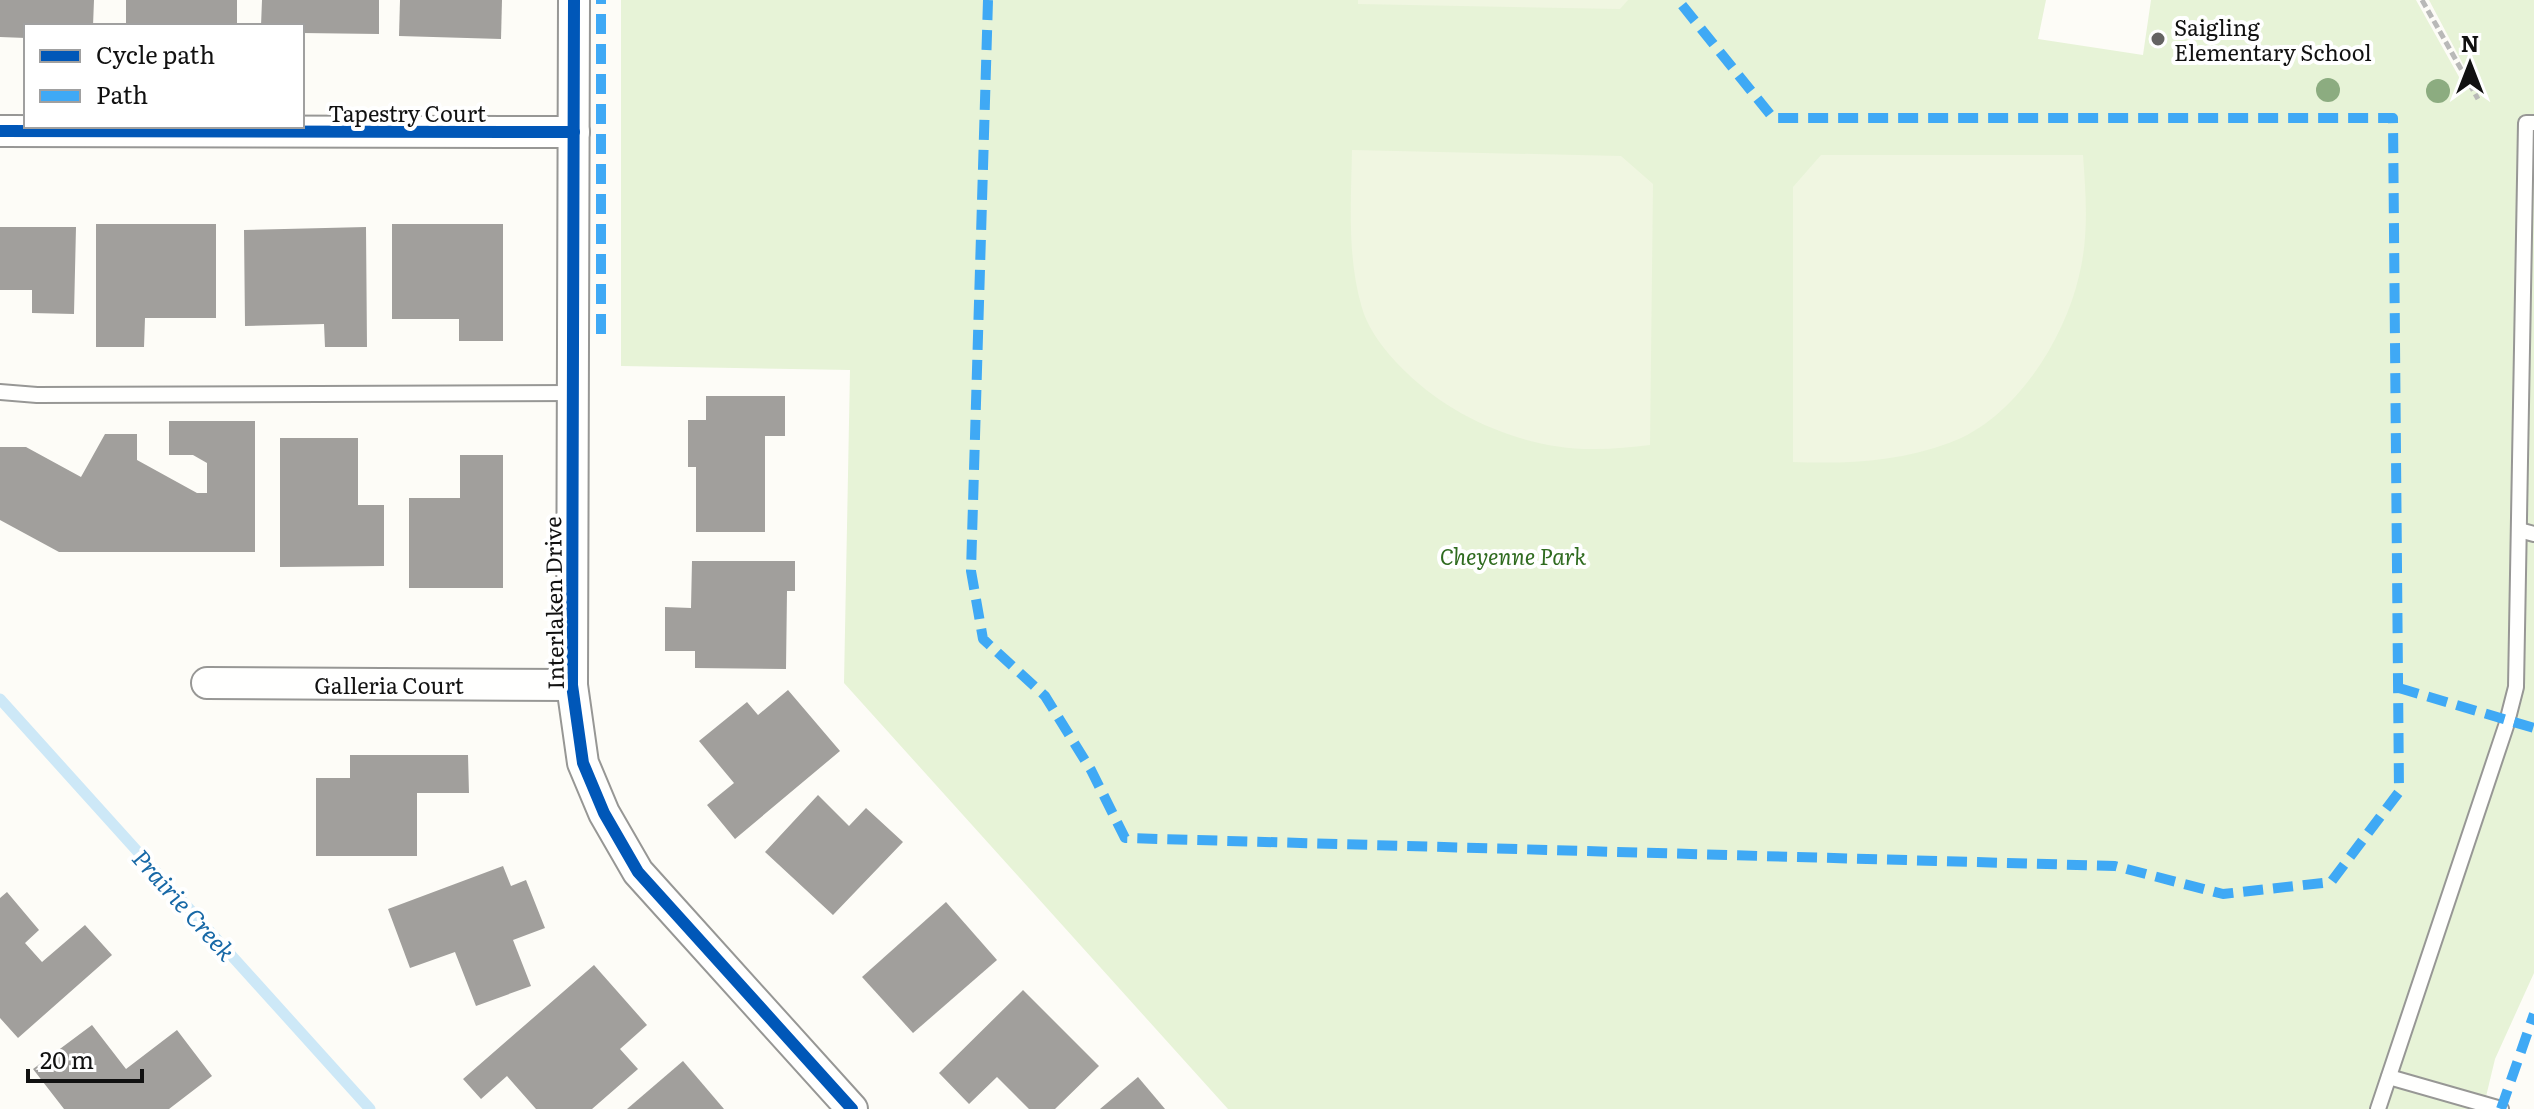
<svg xmlns="http://www.w3.org/2000/svg" width="2534" height="1109" viewBox="0 0 2534 1109" font-family="Literata,serif">
	<style>
		.green { fill: #e7f3d7 }
		.pitch { fill: #f0f6e1 }
		.lines { fill: none; stroke-linecap: round; stroke-linejoin: round }
		.stream { stroke: #cde8f7; stroke-width: 11 }
		.building { fill: #a19f9c }
		.service-casing { stroke: #979795; stroke-width: 18 }
		.minor-casing { stroke: #979795; stroke-width: 34 }
		.path { stroke: #b9b9b8; stroke-width: 5; stroke-dasharray: 8 4; stroke-linecap: butt }
		.service { stroke: #fffffe; stroke-width: 14 }
		.minor { stroke: #fffffe; stroke-width: 30 }
		.quiet { stroke: #3fa9f5; stroke-width: 10; stroke-dasharray: 20 10; stroke-linecap: butt }
		.cycleway-casing { stroke: #fff; stroke-width: 17 }
		.cycleway { stroke: #0057b8; stroke-width: 12 }
		.tree { fill: #8cac80 }
		.poi-dot { fill: #646362; stroke: #fff; stroke-width: 3 }
		.labels { text-anchor: middle; dominant-baseline: central; stroke-width: 8; stroke-linejoin: round; paint-order: stroke }
		.poi-label { font-size: 22px; fill: #111; stroke: #fff; text-anchor: start }
		.street-label { font-size: 22px; fill: #111; stroke: #fff }
		.park-label { font-size: 22px; font-style: italic; fill: #2f6b1f; stroke: #fff }
		.water-label { font-size: 24px; font-style: italic; fill: #1768a6; stroke: #fff }
	</style>
	<rect width="100%" height="100%" fill="#fdfcf7"/>
	<polygon class="green" points="621,0 2046,0 2038,39 2143,55 2151,0 2416,0 2463,84 2474,85 2429,0 2534,0 2534,973 2495,1059 2483,1109 1228,1109 844,683 850,370 621,366"/>
	<g class="pitch">
		<polygon points="1358,0 1628,0 1620,9 1358,4"/>
		<path d="M1352,150L1621,156L1653,184L1650,445C1632,447 1614,449 1595,449C1528,450 1454,419 1407,373C1389,356 1369,332 1362,308C1347,257 1351,203 1352,150Z"/>
		<path d="M1821,155H2083C2086,196 2089,236 2079,276C2064,341 2014,420 1949,443C1898,462 1846,464 1793,462V187Z"/>
	</g>
	<g class="lines">
		<polyline class="stream" points="0,699 370,1109"/>
	</g>
	<g class="building">
		<polygon points="0,0 94,0 93,26 26,26 26,38 0,37"/>
		<rect x="126" y="0" width="111" height="26"/>
		<polygon points="262,0 379,0 379,34 302,33 302,26 261,26"/>
		<polygon points="400,0 502,0 501,39 399,36"/>
		<polygon points="96,224 216,224 216,318 145,318 144,347 96,347"/>
		<polygon points="392,224 503,224 503,341 459,341 459,319 392,319"/>
		<polygon points="0,227 76,227 74,314 32,313 32,290 0,290"/>
		<polygon points="366,227 367,347 325,347 324,324 245,326 244,230"/>
		<polygon points="706,396 785,396 785,436 765,436 765,532 696,532 696,467 688,467 688,420 706,420"/>
		<polygon points="169,421 255,421 255,552 59,552 0,520 0,447 26,447 81,477 105,434 137,434 137,460 197,493 207,493 207,463 193,455 169,455"/>
		<polygon points="280,438 358,438 358,505 384,505 384,566 280,567"/>
		<polygon points="460,455 503,455 503,588 409,588 409,498 460,498"/>
		<polygon points="692,561 795,561 795,591 787,591 786,669 695,668 695,651 665,651 665,607 691,608"/>
		<polygon points="788,690 840,751 735,839 707,805 734,783 699,741 747,702 758,715"/>
		<polygon points="350,755 468,755 469,793 417,793 417,856 316,856 316,778 350,778"/>
		<polygon points="818,795 849,826 866,808 903,842 833,915 765,852"/>
		<polygon points="503,866 511,886 526,880 545,928 513,940 531,986 476,1006 455,952 410,968 388,909"/>
		<polygon points="7,892 39,930 25,943 42,962 85,925 112,955 18,1038 0,1018 0,898"/>
		<polygon points="946,902 997,960 913,1033 862,977"/>
		<polygon points="594,965 647,1025 620,1049 638,1069 592,1109 536,1109 507,1076 481,1099 463,1079"/>
		<polygon points="1023,990 1099,1066 1055,1109 1029,1109 997,1077 969,1104 939,1073"/>
		<polygon points="92,1025 126,1069 177,1030 212,1076 169,1109 64,1109 33,1069"/>
		<polygon points="683,1061 724,1109 627,1109"/>
		<polygon points="1138,1077 1165,1109 1100,1109"/>
	</g>
	<g class="lines">
		<defs>
			<g id="service">
				<polyline points="0,392 37,395 573,393"/>
				<polyline points="2519,530 2534,534"/>
				<polyline points="2389,1077 2501,1109"/>
				<polyline points="2378,1109 2506,726 2516,687 2526,123 2534,123"/>
			</g>
			<g id="minor">
				<polyline points="574,0 572,685 583,763 604,813 638,872 852,1109"/>
				<polyline points="0,131 574,132"/>
				<polyline points="207,683 572,685"/>
			</g>
		</defs>
		<use href="#service" class="service-casing"/>
		<use href="#minor" class="minor-casing"/>
		<polyline class="path" points="2422,0 2478,99"/>
		<use href="#service" class="service"/>
		<use href="#minor" class="minor"/>
		<g class="quiet">
			<polyline points="988,0 971,571 983,639 1045,696 1091,770 1125,838 2115,866 2223,894 2331,882 2399,792 2393,118 1773,118 1682,5 1682,0"/>
			<polyline points="601,334 601,0"/>
			<polyline points="2399,688 2534,728"/>
			<polyline points="2501,1109 2534,1014"/>
		</g>
		<defs>
			<g id="cycleway">
				<polyline points="574,0 572,685 583,763 604,813 638,872 852,1109"/>
				<polyline points="0,131 574,132"/>
			</g>
		</defs>
		<use href="#cycleway" class="cycleway-casing"/>
		<use href="#cycleway" class="cycleway"/>
	</g>
	<g class="tree">
		<circle cx="2328" cy="90" r="12"/>
		<circle cx="2438" cy="91" r="12"/>
	</g>
	<circle class="poi-dot" cx="2158" cy="39" r="8"/>
	<g class="labels">
		<g class="poi-label">
			<text x="2174" y="26">Saigling<tspan x="2174" dy="25">Elementary School</tspan></text>
		</g>
		<g class="street-label">
			<text x="407" y="112">Tapestry Court</text>
			<text transform="translate(553 603) rotate(-91)">Interlaken Drive</text>
			<text x="389" y="684">Galleria Court</text>
		</g>
		<g class="park-label">
			<text x="1513" y="555">Cheyenne Park</text>
		</g>
		<g class="water-label">
			<text transform="translate(185 904) rotate(48)">Prairie Creek</text>
		</g>
	</g>
	<rect x="24" y="24" width="280" height="104" fill="#ffffff" stroke="#a0a0a0" stroke-width="2"/>
	<rect x="40" y="50" width="40" height="12" fill="#0057b8" stroke="#a0a0a0" stroke-width="2"/>
	<text x="96" y="64" font-size="24" fill="#111111">Cycle path</text>
	<rect x="40" y="90" width="40" height="12" fill="#3fa9f5" stroke="#a0a0a0" stroke-width="2"/>
	<text x="96" y="104" font-size="24" fill="#111111">Path</text>
	<g transform="translate(2470 64)" stroke="#ffffff" stroke-width="6" paint-order="stroke">
	<path d="M0-6L14 30L0 20L-14 30Z" fill="#111111"/>
	<text y="-12" font-size="22" font-weight="bold" text-anchor="middle" fill="#111111">N</text>
	</g>
	<path d="M28 1069v12h114v-12" fill="none" stroke="#111111" stroke-width="4"/>
	<text x="40" y="1069" font-size="24" fill="#111111" stroke="#ffffff" stroke-width="6" paint-order="stroke">20 m</text>
</svg>
